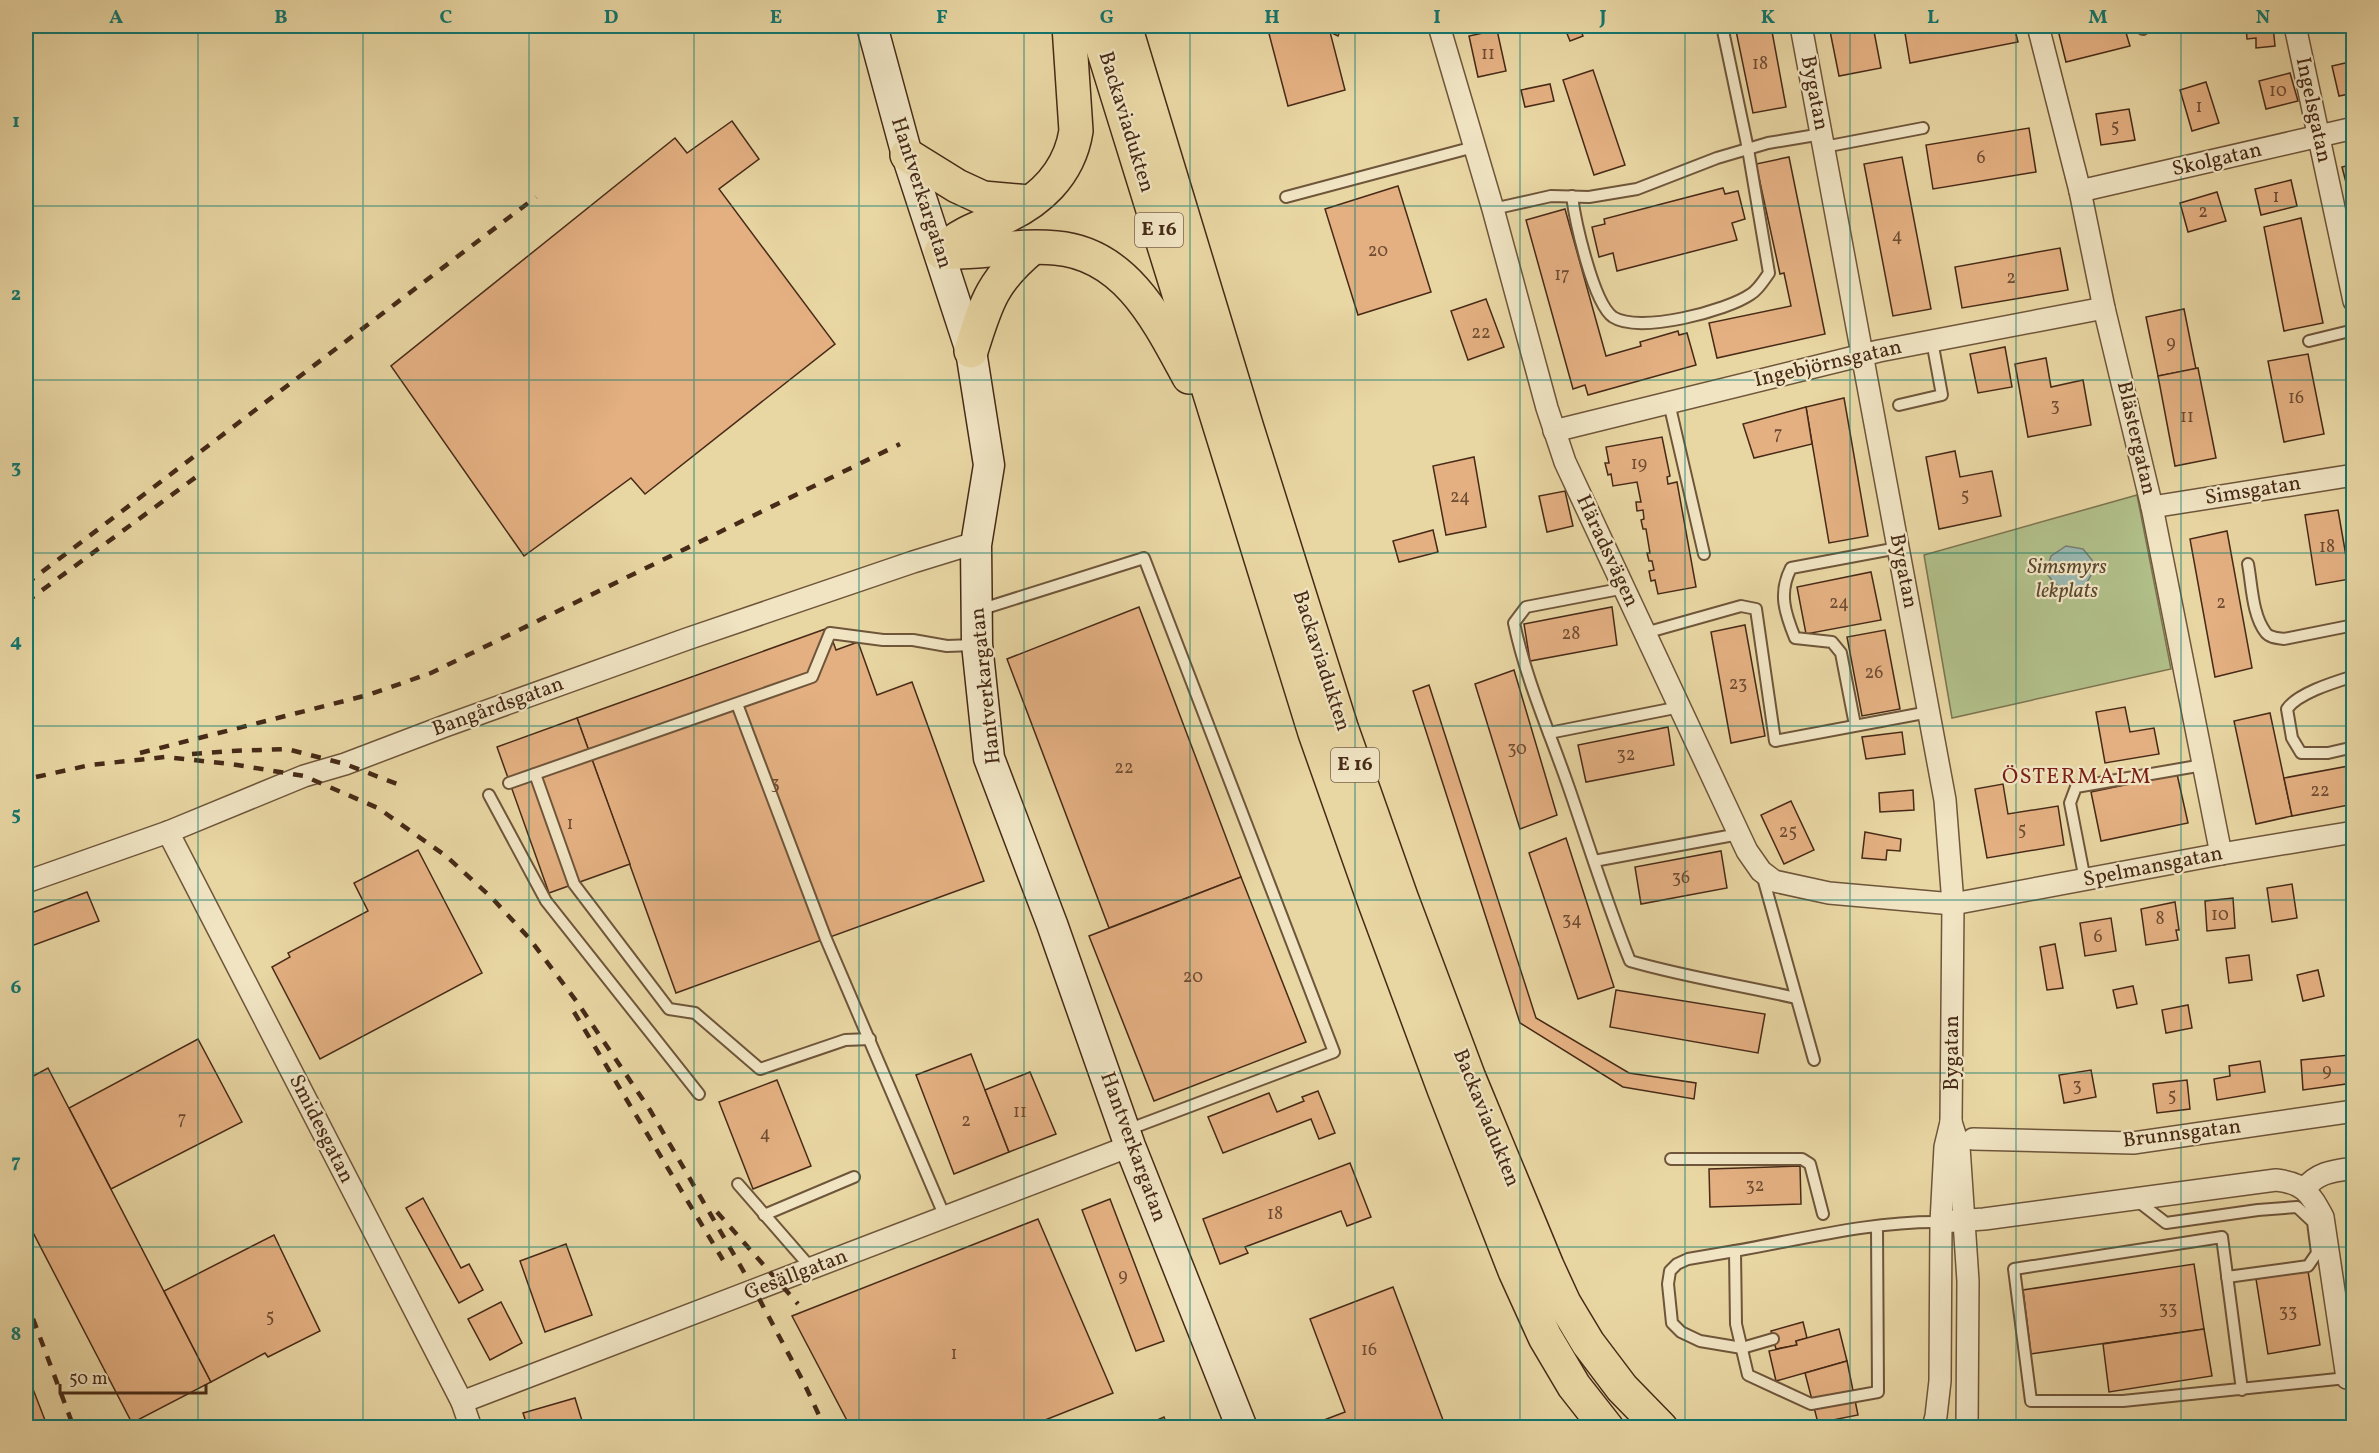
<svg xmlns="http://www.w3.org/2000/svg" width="2379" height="1453" viewBox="0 0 2379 1453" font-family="Vollkorn,serif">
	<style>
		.green { fill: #b1bf89; stroke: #7c7450; stroke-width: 1.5 }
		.water { fill: #9bb7b0; stroke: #797f73; stroke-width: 1.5 }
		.building { fill: #e4b082; stroke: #472a17; stroke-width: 1.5 }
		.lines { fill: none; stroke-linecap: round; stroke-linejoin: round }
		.lane-casing { stroke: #6f553a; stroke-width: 14 }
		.street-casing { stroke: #6f553a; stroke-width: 24 }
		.secondary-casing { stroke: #472a17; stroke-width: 33 }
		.highway-casing { stroke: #472a17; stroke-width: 36 }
		.lane { stroke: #f0e4c3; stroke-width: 10 }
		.street { stroke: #f0e4c3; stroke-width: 21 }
		.secondary { stroke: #f0e4c3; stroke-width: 30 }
		.highway { stroke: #e8d6a3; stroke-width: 33 }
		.rail { stroke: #472a17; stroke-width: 4.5; stroke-dasharray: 10 10; stroke-linecap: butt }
		.grid { fill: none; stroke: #0f766e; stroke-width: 1.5; stroke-opacity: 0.55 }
		.labels { text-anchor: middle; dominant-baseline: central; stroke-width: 4.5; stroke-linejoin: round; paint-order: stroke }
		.number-label { font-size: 18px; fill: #6e4c32 }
		.shield { fill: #f0e4c3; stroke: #7a624b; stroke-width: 1.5 }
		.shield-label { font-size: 20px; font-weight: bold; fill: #472a17 }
		.street-label { font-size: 21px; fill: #472a17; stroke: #f0e4c3 }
		.park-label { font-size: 21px; font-style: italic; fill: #5c482e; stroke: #f0e4c3 }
		.neighbourhood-label { font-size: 22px; letter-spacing: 1.5px; fill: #7a1f14; stroke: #f0e4c3 }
		.neatline { fill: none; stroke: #0f766e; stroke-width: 2 }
		.grid-label { font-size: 20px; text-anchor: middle; font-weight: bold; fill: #0f766e }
	</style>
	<rect width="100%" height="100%" fill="#e8d6a3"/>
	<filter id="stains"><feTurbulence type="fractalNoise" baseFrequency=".00333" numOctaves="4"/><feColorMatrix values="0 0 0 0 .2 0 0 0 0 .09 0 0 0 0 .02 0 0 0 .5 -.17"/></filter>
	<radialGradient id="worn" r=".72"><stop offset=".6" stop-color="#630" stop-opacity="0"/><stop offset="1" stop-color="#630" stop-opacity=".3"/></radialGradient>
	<polygon class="green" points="2137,495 2171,669 1952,718 1924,555"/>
	<path class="water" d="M2066,546L2083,549L2092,560V573L2084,588C2063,593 2057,589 2046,572L2051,556Z"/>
	<g class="building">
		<polygon points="1267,26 1342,26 1338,36 1330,32 1345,90 1288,106"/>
		<polygon points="1564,26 1579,26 1583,36 1570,41"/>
		<polygon points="1735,26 1771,26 1786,107 1753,113"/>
		<polygon points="1829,26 1873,26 1881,68 1839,76"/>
		<polygon points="1944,26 2014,26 2018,42 1910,63 1905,33"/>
		<polygon points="2076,26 2124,26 2130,46 2066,62 2058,30"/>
		<polygon points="2246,26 2273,26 2275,46 2256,48 2256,38 2247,39"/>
		<polygon points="1497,30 1506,71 1478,77 1469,36"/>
		<polygon points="2354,61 2354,93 2339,96 2332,66"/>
		<polygon points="1593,70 1625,165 1594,175 1563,80"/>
		<polygon points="2290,73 2298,101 2266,109 2259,81"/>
		<polygon points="2206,82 2219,123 2192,131 2180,90"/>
		<polygon points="1550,84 1554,101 1525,107 1521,90"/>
		<polygon points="2129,109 2135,140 2101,145 2096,114"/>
		<polygon points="732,121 759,159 719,189 835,344 645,494 631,478 524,556 391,366 675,138 687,153"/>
		<polygon points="2029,128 2036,172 1933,189 1926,145"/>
		<polygon points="1789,157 1825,334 1717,358 1709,323 1791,306 1784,273 1780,274 1756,164"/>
		<polygon points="1902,157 1931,309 1893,316 1864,164"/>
		<polygon points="2354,164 2354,197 2350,198 2342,167"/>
		<polygon points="2291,180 2297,206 2261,215 2255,189"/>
		<polygon points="1398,186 1431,292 1358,315 1325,209"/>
		<polygon points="1723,188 1725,194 1738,191 1745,219 1732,223 1737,240 1617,271 1613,253 1599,257 1592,227 1605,224 1604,219"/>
		<polygon points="2217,192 2226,221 2188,232 2180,203"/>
		<polygon points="1565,209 1606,356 1641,346 1640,342 1678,331 1679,335 1687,333 1696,365 1588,395 1585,385 1573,389 1526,220"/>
		<polygon points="2301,218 2323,323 2284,331 2264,227"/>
		<polygon points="2060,248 2068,290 1962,308 1955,267"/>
		<polygon points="1486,299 1504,347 1468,360 1451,311"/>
		<polygon points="2184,309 2196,369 2158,376 2146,317"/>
		<polygon points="2005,347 2012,387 1978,393 1970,354"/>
		<polygon points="2308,354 2324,434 2284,442 2268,361"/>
		<polygon points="2046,358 2051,387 2083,380 2091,425 2028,437 2015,364"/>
		<polygon points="2198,368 2216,458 2175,466 2158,376"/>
		<polygon points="1844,398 1868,536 1829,543 1806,407"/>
		<polygon points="1806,407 1812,444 1754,458 1743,424"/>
		<polygon points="1662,437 1670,476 1667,477 1668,484 1677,482 1696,587 1658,594 1655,580 1651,581 1649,571 1654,570 1652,561 1649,561 1647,553 1650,553 1646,529 1643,529 1641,520 1644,519 1643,510 1637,511 1636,502 1641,502 1637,482 1613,486 1611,474 1608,475 1605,463 1609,463 1606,447"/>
		<polygon points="1955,451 1960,477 1992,471 2001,516 1939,529 1926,457"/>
		<polygon points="1474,457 1486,527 1446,535 1433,466"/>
		<polygon points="1565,491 1573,526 1547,532 1539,496"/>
		<polygon points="2338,510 2350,579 2316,585 2305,515"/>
		<polygon points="1433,530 1438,552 1399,562 1393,541"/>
		<polygon points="2227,531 2252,668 2215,677 2190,539"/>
		<polygon points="1871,572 1881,620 1806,634 1797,587"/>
		<polygon points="1139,607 1241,877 1109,928 1007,659"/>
		<polygon points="1612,607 1617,645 1530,661 1524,624"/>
		<polygon points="1745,625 1765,736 1731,743 1711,632"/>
		<polygon points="828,628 836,650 858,642 877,695 912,682 984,881 676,993 577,718"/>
		<polygon points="1885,630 1900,709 1862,716 1847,637"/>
		<polygon points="1514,670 1557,815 1520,829 1475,684"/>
		<polygon points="1429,685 1536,1018 1629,1073 1696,1083 1694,1099 1623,1087 1520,1023 1413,691"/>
		<polygon points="2125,707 2130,732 2154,728 2159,754 2105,763 2096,712"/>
		<polygon points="2270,713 2292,816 2256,824 2234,721"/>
		<polygon points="577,718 630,864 549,893 497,747"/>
		<polygon points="1668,727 1674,765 1586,782 1578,745"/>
		<polygon points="1902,732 1905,754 1866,759 1862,737"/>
		<polygon points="2354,765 2354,804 2292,816 2284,778"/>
		<polygon points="2177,774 2188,823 2101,841 2091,792"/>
		<polygon points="2003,784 2008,814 2058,806 2064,845 1987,858 1975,789"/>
		<polygon points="1913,790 1914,810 1880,812 1879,793"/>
		<polygon points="1791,801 1814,850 1784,864 1761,815"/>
		<polygon points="1865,832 1901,839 1900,851 1887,850 1886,860 1862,858"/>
		<polygon points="1566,838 1614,987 1578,999 1529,853"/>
		<polygon points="418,850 482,973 320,1059 272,967 290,957 288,953 368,911 354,883"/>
		<polygon points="1721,851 1727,888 1641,904 1635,867"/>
		<polygon points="1241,877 1306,1042 1154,1101 1089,936"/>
		<polygon points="2292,884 2297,918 2272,922 2267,888"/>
		<polygon points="87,892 99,921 26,948 26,915"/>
		<polygon points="2233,898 2235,928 2207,931 2205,901"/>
		<polygon points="2175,902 2179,930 2176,930 2178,940 2146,945 2141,909"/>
		<polygon points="2111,918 2116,951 2085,956 2080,923"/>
		<polygon points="2055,944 2063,988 2047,990 2040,947"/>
		<polygon points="2249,955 2252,980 2229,983 2226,958"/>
		<polygon points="2318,970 2324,996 2303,1001 2297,975"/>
		<polygon points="2133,986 2137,1004 2117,1008 2113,990"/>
		<polygon points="1616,990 1765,1014 1758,1053 1610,1027"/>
		<polygon points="2188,1005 2192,1028 2166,1033 2162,1010"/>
		<polygon points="198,1039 242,1122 111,1189 69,1108"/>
		<polygon points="971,1054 1009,1152 954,1174 916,1075"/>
		<polygon points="2349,1055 2353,1083 2303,1090 2301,1060"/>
		<polygon points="2260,1061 2265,1092 2217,1100 2214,1079 2230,1076 2229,1066"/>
		<polygon points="48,1068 211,1382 132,1423 26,1219 26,1080"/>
		<polygon points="2091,1070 2096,1097 2064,1103 2059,1075"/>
		<polygon points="1030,1072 1056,1134 1009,1152 985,1090"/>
		<polygon points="777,1080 811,1166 753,1189 719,1102"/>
		<polygon points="2187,1080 2190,1109 2157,1113 2153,1084"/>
		<polygon points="1318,1091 1335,1133 1319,1139 1311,1119 1223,1153 1208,1117 1269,1093 1277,1112 1304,1101 1302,1097"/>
		<polygon points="1350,1163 1371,1217 1347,1226 1341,1211 1245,1247 1248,1253 1220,1264 1203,1219"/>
		<polygon points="1800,1166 1801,1204 1710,1207 1709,1169"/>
		<polygon points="423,1198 461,1268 469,1264 483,1290 459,1303 406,1208"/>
		<polygon points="1110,1199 1164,1341 1136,1351 1082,1210"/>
		<polygon points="1038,1219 1113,1393 1025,1428 851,1428 792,1316"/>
		<polygon points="274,1235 320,1331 268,1357 265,1353 211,1382 164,1291"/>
		<polygon points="566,1244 592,1315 545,1332 520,1261"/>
		<polygon points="2194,1264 2204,1329 2031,1354 2023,1290"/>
		<polygon points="2308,1271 2320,1345 2268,1354 2256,1279"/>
		<polygon points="1393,1287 1446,1428 1303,1428 1345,1412 1310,1319"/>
		<polygon points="501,1302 522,1343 490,1360 468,1319"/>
		<polygon points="1803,1322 1807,1338 1796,1341 1797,1345 1776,1349 1771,1331"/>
		<polygon points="1839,1329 1847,1361 1776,1381 1769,1351 1797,1345 1796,1341"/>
		<polygon points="2204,1329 2212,1376 2109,1392 2103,1344"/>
		<polygon points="1847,1361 1858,1415 1818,1423 1805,1373"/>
		<polygon points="26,1371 48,1428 26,1428"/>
		<polygon points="575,1398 583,1424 571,1428 528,1428 523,1413"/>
		<polygon points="1164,1417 1168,1428 1139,1428"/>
	</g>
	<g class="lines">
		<defs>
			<g id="lane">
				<polyline points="2142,26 2143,29"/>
				<polyline points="1824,147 1923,128"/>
				<path d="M1572,196C1575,220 1593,303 1613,317C1639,334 1727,311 1751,294C1758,290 1764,280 1769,273L1748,149L1722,26"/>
				<polyline points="1286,197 1474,147"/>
				<polyline points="1493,209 1551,196 1589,197 1637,189 1717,158 1768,143 1822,134"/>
				<polyline points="2309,341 2354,330"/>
				<polyline points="1669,403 1704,554"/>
				<polyline points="1899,405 1942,395 1932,341"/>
				<path d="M2248,564C2252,585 2252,615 2266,633C2270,638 2278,638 2284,639L2354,625"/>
				<path d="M1625,588L1526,607L1514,623C1526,680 1550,733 1569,788C1589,846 1607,904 1630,961C1685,977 1740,985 1796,998"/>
				<polyline points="979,610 1144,558 1334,1052 1127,1130"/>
				<polyline points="1645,633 1741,606 1756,609 1775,741 1929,712"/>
				<path d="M2354,676C2335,682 2298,693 2287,709L2292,738L2301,753H2328L2354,747"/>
				<polyline points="737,704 826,939 945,1217"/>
				<path d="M1855,725L1841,653L1832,642L1795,638C1785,613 1778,593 1791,568L1898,548"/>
				<polyline points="1549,733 1680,707"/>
				<polyline points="535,774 574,884 669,1009 695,1013 760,1069 845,1040 870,1039"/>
				<polyline points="509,783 812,677 830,633 883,640 913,640 947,646 974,645"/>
				<polyline points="489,795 546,901 699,1094"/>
				<polyline points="1594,861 1739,834"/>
				<polyline points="1762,874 1814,1060"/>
				<polyline points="2085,880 2070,803 2076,787 2203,765"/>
				<polyline points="1671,1159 1802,1159 1810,1164 1823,1214"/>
				<polyline points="738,1184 812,1269"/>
				<polyline points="2135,1199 2166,1223 2258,1210 2297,1207 2313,1222 2317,1253 2308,1266 2227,1277"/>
				<polyline points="764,1215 854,1177"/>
				<path d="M1877,1226L1878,1392L1811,1404L1748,1375L1736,1324L1735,1251C1803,1239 1872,1221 1941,1222"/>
				<polyline points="1735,1251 1688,1259 1677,1264 1670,1271 1668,1284 1672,1323 1681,1332 1700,1341 1742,1348 1773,1339"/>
				<polyline points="2242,1390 2222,1237 2014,1269 2031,1401 2123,1401 2347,1378"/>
			</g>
			<g id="street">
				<polyline points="1439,26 1493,209 1547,408 1565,462 1739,834 1747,851 1761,871 1774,881 1829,893 1953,904 2221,854 2354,832"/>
				<polyline points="1801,26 1945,800 1953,904 1951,1122 1945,1147 1941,1222 1940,1381 1936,1416 1933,1428"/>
				<polyline points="2038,26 2080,191 2104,308 2152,507 2221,854"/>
				<polyline points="2295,26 2354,301"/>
				<polyline points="2080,191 2354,128"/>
				<polyline points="1554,431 1879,351 2104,308"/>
				<polyline points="2152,507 2354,475"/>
				<polyline points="168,832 462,1402 471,1428"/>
				<polyline points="26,882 168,832 304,776 345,764 445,726 687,639 913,562 965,546 976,545"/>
				<polyline points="1951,1122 1959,1147 1968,1281 1967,1428"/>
				<polyline points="1973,1139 2133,1143 2354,1111"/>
				<path d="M2304,1189C2318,1172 2333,1171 2354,1168"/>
				<path d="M1941,1222L1984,1219L2276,1180C2304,1183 2310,1193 2323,1217L2347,1378"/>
				<polyline points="462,1402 1130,1146"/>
			</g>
			<polyline id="secondary" points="872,26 907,155 971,351 989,465 976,545 977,644 989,758 1052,924 1130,1146 1242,1428"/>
			<g id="highway">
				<polyline points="1096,26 1315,733 1375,903 1444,1089 1515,1271 1545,1337 1574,1386 1607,1428"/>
				<polyline points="1125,26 1246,425 1341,727 1401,897 1469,1078 1547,1266 1564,1303 1588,1343 1622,1388 1661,1428"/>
				<polyline points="907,155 957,186 983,198 1029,202"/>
				<path d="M942,251C958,235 978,228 998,220C1038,203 1069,175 1076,131L1069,26"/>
				<path d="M941,252C979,254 1018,244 1056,248C1127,254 1159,322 1189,377"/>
				<path d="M971,351C986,303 992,281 1032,248"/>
			</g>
		</defs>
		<use href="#lane" class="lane-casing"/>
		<use href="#street" class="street-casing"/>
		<use href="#secondary" class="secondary-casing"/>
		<use href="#highway" class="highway-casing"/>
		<use href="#lane" class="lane"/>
		<use href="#street" class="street"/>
		<use href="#secondary" class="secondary"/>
		<use href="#highway" class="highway"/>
		<g class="rail">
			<polyline points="26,584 536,197"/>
			<polyline points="26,602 196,477"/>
			<polyline points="140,753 368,695 431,673 900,444"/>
			<polyline points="192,754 231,751 287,749 345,764 397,784"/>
			<polyline points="36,777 90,765 165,757 231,764 304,776 378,808 446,856 491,897 529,938 577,1002 650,1110 755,1291 804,1383 825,1428"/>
			<polyline points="574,1012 723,1260"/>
			<polyline points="717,1212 798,1304"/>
			<polyline points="26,1300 74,1428"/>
		</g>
	</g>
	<path class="grid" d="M198,26V1428M363,26V1428M529,26V1428M694,26V1428M859,26V1428M1024,26V1428M1190,26V1428M1355,26V1428M1520,26V1428M1685,26V1428M1850,26V1428M2016,26V1428M2181,26V1428M26,206H2354M26,380H2354M26,553H2354M26,726H2354M26,900H2354M26,1073H2354M26,1247H2354"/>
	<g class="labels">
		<g class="number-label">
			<text x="1488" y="54">11</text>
			<text x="1760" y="64">18</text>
			<text x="2278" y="91">10</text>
			<text x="2199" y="107">1</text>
			<text x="2115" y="127">5</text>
			<text x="1981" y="158">6</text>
			<text x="2276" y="197">1</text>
			<text x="2203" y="212">2</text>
			<text x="1897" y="236">4</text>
			<text x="1378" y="251">20</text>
			<text x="1562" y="275">17</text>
			<text x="2011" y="278">2</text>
			<text x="1481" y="333">22</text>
			<text x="2171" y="343">9</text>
			<text x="2296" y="398">16</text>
			<text x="2055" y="406">3</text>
			<text x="2187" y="417">11</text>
			<text x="1778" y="434">7</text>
			<text x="1639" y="464">19</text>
			<text x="1965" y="496">5</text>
			<text x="1460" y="497">24</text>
			<text x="2327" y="547">18</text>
			<text x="1839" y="603">24</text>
			<text x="2221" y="603">2</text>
			<text x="1571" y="634">28</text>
			<text x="1874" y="673">26</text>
			<text x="1738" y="684">23</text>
			<text x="1517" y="749">30</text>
			<text x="1626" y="755">32</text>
			<text x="1124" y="768">22</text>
			<text x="775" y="784">3</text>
			<text x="2320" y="791">22</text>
			<text x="570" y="824">1</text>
			<text x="2022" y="830">5</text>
			<text x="1788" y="832">25</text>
			<text x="1681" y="878">36</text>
			<text x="2220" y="915">10</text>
			<text x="2160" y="919">8</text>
			<text x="1572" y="920">34</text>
			<text x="2098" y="937">6</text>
			<text x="1193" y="977">20</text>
			<text x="2327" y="1071">9</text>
			<text x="2077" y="1086">3</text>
			<text x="2172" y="1096">5</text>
			<text x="1020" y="1112">11</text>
			<text x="182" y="1119">7</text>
			<text x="966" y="1121">2</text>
			<text x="765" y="1134">4</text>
			<text x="1755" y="1186">32</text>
			<text x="1275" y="1214">18</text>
			<text x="1123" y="1276">9</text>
			<text x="2168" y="1309">33</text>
			<text x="2288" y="1312">33</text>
			<text x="270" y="1317">5</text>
			<text x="1369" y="1350">16</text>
			<text x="954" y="1354">1</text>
		</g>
		<g class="shield">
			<rect x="1135" y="213" width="48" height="34" rx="4.5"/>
			<rect x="1331" y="748" width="48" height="34" rx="4.5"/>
		</g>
		<g class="shield-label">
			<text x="1159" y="230">E 16</text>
			<text x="1355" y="765">E 16</text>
		</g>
		<g class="street-label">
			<text transform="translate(1814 93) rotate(79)">Bygatan</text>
			<text transform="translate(2313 110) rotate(78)">Ingelsgatan</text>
			<text transform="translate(1126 122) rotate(73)">Backaviadukten</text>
			<text transform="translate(2217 160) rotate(-13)">Skolgatan</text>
			<text transform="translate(921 193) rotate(72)">Hantverkargatan</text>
			<text transform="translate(1828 364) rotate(-13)">Ingebjörnsgatan</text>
			<text transform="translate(2136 438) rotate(77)">Blästergatan</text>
			<text transform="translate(2253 491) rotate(-9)">Simsgatan</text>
			<text transform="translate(1607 551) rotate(65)">Häradsvägen</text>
			<text transform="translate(1903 571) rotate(79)">Bygatan</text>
			<text transform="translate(1321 661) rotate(72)">Backaviadukten</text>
			<text transform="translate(986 686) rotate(-96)">Hantverkargatan</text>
			<text transform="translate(498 707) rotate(-20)">Bangårdsgatan</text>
			<text transform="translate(2153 867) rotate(-11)">Spelmansgatan</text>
			<text transform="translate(1952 1053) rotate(-90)">Bygatan</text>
			<text transform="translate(1486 1118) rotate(68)">Backaviadukten</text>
			<text transform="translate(321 1129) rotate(63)">Smidesgatan</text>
			<text transform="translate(2182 1134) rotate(-7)">Brunnsgatan</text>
			<text transform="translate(1133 1147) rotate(70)">Hantverkargatan</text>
			<text transform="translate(796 1275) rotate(-21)">Gesällgatan</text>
		</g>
		<g class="park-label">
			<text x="2067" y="567">Simsmyrs<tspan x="2067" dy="24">lekplats</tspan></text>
		</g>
		<g class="neighbourhood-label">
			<text x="2077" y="777">ÖSTERMALM</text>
		</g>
	</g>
	<rect width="2379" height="1453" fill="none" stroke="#e8d6a3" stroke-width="66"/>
	<path d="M60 1384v9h146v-9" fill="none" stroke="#472a17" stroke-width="3"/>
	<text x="69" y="1384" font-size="18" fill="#472a17" stroke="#f0e4c3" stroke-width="4.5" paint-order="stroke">50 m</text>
	<rect x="33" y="33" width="2313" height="1387" class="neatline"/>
	<g class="grid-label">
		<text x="116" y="23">A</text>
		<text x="281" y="23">B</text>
		<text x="446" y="23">C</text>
		<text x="611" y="23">D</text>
		<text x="776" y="23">E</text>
		<text x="942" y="23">F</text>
		<text x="1107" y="23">G</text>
		<text x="1272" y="23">H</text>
		<text x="1437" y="23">I</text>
		<text x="1603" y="23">J</text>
		<text x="1768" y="23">K</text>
		<text x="1933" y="23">L</text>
		<text x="2098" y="23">M</text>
		<text x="2263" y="23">N</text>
		<text x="16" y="127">1</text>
		<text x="16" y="300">2</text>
		<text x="16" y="473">3</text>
		<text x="16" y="647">4</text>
		<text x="16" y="820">5</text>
		<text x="16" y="993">6</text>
		<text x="16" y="1167">7</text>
		<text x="16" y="1340">8</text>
	</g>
	<rect width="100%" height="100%" filter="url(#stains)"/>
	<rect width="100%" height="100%" fill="url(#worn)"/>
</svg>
